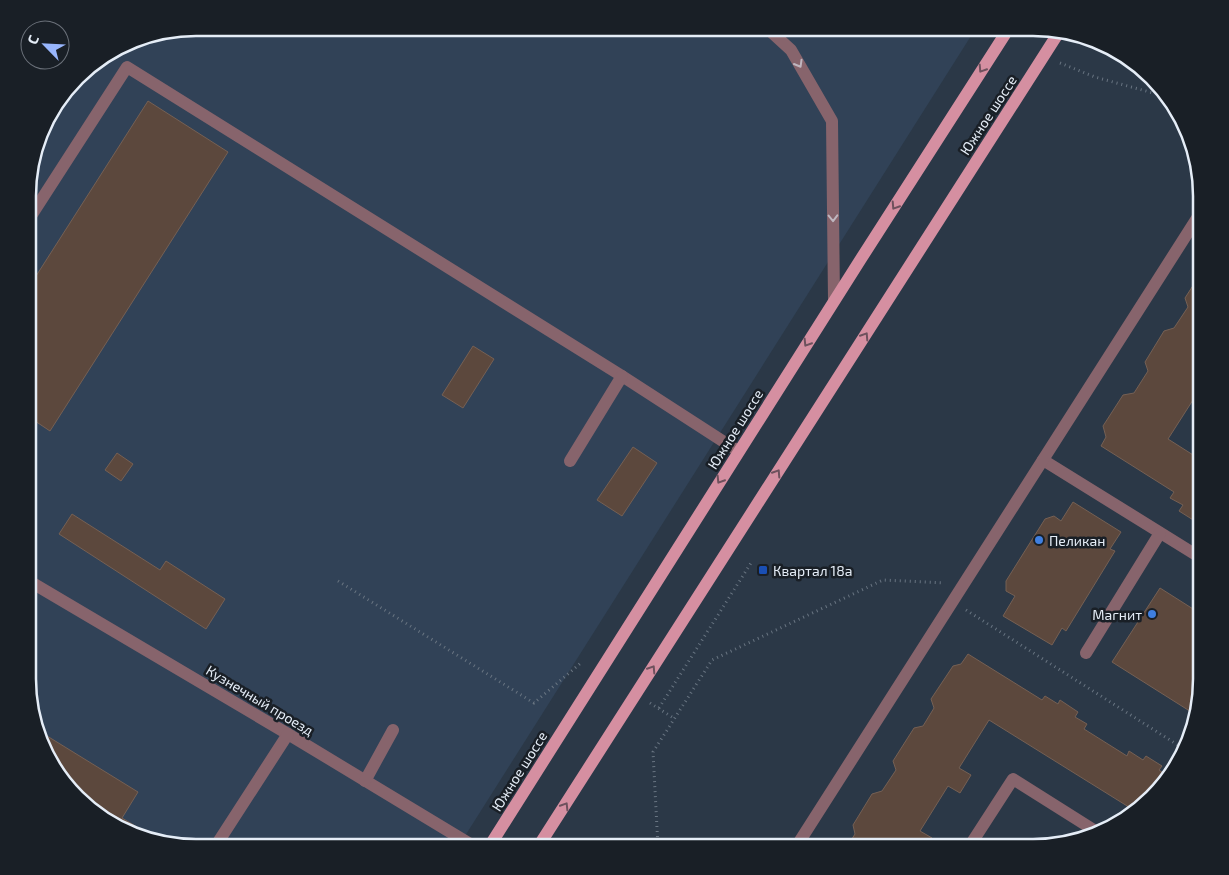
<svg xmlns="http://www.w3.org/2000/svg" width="1229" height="875" viewBox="0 0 1229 875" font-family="'Exo 2',sans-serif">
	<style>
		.built { fill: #314257 }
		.building { fill: #5c483d; stroke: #756054 }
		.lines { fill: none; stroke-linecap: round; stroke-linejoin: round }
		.path { stroke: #697582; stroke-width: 3; stroke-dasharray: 1 4; stroke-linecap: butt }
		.minor { stroke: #87646c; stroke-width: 12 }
		.major { stroke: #d58fa1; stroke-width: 12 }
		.oneway { stroke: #bfb6bf }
		.oneway2 { stroke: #6e515d }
		.shop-dot { fill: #3f7fe0; stroke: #191f26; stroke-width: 2 }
		.transit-dot { fill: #1a4fb4; stroke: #191f26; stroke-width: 2 }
		.labels { text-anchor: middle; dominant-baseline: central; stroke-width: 5; stroke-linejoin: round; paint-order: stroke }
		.street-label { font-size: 14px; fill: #e5edf7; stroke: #191f26 }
		.poi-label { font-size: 14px; fill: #e5edf7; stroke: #191f26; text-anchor: start }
		.rim { fill: none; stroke: #e5edf7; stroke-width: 2.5 }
	</style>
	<rect width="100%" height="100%" fill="#2b3847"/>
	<polygon class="built" points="197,28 976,28 458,847 186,847 142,838 93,812 50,763 29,700 29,175 45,122 85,70 132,40"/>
	<g class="building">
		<polygon points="148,101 228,152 50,431 29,417 29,287"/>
		<polygon points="1201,273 1201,389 1200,389 1168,439 1201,460 1201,518 1198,523 1179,511 1183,505 1170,498 1174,492 1101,446 1106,437 1103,426 1123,395 1134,393 1148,371 1145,362 1164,331 1174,328 1188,307 1185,298"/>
		<polygon points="473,346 494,359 463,408 442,395"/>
		<polygon points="633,447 657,463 622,516 597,500"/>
		<polygon points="117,453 133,464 121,481 105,470"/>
		<polygon points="1073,502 1121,532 1110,549 1115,551 1066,631 1062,628 1052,645 1003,616 1015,596 1006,591 1006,581 1045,519 1054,516 1061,521"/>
		<polygon points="72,514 160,570 166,561 225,599 206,629 59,534"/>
		<polygon points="1160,588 1201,614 1201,689 1196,715 1112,662"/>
		<polygon points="968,654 1042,700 1045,696 1058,704 1060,700 1078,712 1075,717 1087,724 1084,729 1127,756 1129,751 1143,760 1146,756 1162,766 1159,770 1169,777 1166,782 1132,809 989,720 959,768 971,775 960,793 948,786 920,831 932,838 926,847 847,847 855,834 853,825 872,794 882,791 896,770 893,761 914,728 923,726 934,708 931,699 953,666 961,664"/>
		<polygon points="39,731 138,792 122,818 152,836 150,840 142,838 93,812 50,763"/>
	</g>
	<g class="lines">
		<g class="path">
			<polyline points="1060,63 1095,77 1153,93 1160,93"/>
			<polyline points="338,581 534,703 582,662"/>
			<polyline points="966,610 1184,749"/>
			<polyline points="650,703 675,719"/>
			<polyline points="659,708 751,563"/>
			<polyline points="658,847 653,752 712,660 883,580 944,583"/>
		</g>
		<g class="minor">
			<polyline points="767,28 791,50 832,121 834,300"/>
			<polyline points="29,219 127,67 622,376 738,451"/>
			<polyline points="1043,460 1201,558"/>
			<polyline points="570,461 622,376"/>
			<polyline points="29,581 288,734 475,847"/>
			<polyline points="1086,653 1160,533"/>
			<polyline points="365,781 393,730"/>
			<polyline points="215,847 288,734"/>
			<polyline points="796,847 1201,212"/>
			<polyline points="969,847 1013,779 1097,832"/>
		</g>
		<g class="major">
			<path d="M489,847C660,573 834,300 1009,28"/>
			<polyline points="538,847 1059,32"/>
		</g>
	</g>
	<defs><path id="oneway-chevron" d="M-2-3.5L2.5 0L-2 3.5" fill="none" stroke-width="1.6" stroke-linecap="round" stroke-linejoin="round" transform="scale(1.25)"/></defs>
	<g class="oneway">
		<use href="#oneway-chevron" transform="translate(799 64) rotate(60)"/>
		<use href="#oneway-chevron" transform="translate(833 218) rotate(89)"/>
	</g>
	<g class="oneway2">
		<use href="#oneway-chevron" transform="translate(982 69) rotate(123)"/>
		<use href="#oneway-chevron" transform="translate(895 206) rotate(123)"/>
		<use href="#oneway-chevron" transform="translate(865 336) rotate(-57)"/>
		<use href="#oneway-chevron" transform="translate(807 343) rotate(122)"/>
		<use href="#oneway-chevron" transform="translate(777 473) rotate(-57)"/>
		<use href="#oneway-chevron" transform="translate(720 480) rotate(122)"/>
		<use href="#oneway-chevron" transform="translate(652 669) rotate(-57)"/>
		<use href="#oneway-chevron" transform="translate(565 806) rotate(-58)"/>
	</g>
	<g class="shop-dot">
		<circle cx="1039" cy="540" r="5"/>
		<circle cx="1152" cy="614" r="5"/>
	</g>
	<rect class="transit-dot" x="758" y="565" width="10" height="10" rx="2.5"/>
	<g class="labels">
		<g class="street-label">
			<text transform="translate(988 115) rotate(-57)">Южное шоссе</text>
			<text transform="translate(735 429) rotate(-58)">Южное шоссе</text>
			<text transform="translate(260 700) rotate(31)">Кузнечный проезд</text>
			<text transform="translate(519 771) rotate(-58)">Южное шоссе</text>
		</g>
		<g class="poi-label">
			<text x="1049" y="540">Пеликан</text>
			<text x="773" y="570">Квартал 18а</text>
			<text x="1142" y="614" text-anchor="end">Магнит</text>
		</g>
	</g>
	<path d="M0 0H1229V875H0ZM196 36H1033A160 160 0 0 1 1193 196V679A160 160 0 0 1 1033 839H196A160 160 0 0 1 36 679V196A160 160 0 0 1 196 36Z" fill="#191f26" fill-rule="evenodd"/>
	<path class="rim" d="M196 36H1033A160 160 0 0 1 1193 196V679A160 160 0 0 1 1033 839H196A160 160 0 0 1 36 679V196A160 160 0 0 1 196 36Z"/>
	<g transform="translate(45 45) rotate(294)"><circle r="24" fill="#191f26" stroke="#6b717a"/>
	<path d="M0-4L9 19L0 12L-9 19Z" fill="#98b6fd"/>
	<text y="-8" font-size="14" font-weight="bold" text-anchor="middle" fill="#e5edf7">С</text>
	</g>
</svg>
